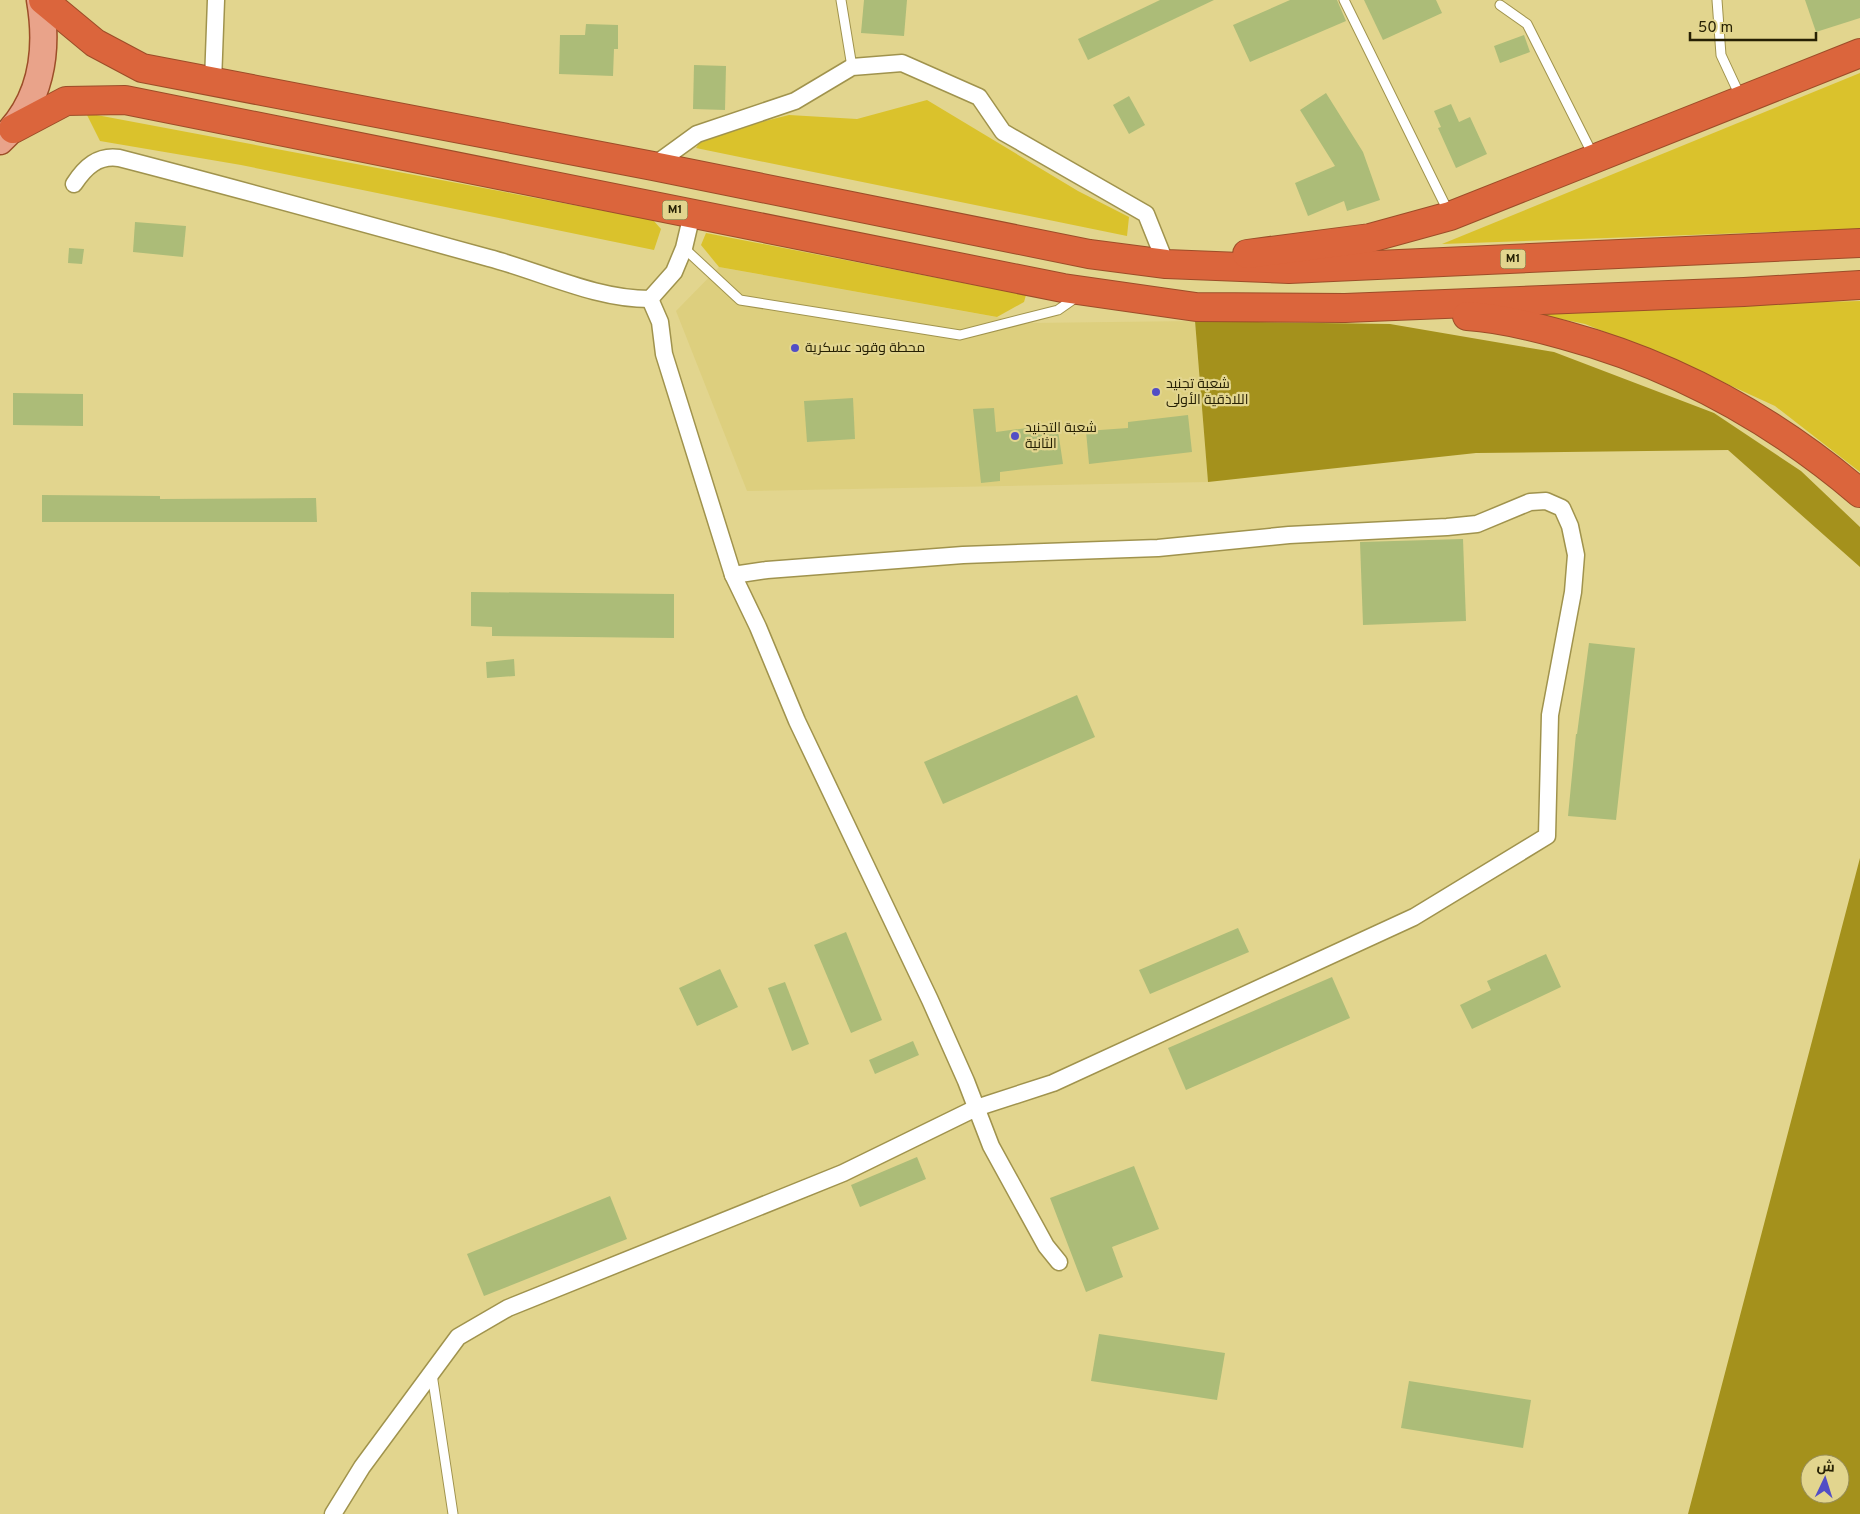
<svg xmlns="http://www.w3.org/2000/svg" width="1860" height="1514" viewBox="0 0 1860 1514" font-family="Overpass,Cairo,sans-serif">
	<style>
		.built { fill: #ddcf7e }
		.green { fill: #dac22c }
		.forest { fill: #a4911c; fill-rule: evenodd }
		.building { fill: #acbc78 }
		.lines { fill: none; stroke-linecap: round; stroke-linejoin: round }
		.lane-casing { stroke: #a0934d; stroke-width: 11 }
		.street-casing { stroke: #a0934d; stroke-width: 19 }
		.primary-casing { stroke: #9c4d28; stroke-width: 29 }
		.highway-casing { stroke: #9c4d28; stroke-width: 30 }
		.lane { stroke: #fff; stroke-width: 9 }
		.street { stroke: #fff; stroke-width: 16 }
		.primary { stroke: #e9a38a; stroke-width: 26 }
		.highway { stroke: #db653c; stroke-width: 28 }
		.poi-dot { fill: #524ec5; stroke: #e2d58e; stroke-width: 2 }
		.labels { text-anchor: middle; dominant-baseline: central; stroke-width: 4.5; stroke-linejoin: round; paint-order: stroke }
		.shield { fill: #e2d58e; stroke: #5f572d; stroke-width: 1 }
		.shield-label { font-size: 12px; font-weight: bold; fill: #272104 }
		.poi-label { font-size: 14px; fill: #272104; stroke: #e2d58e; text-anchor: start }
	</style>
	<rect width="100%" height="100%" fill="#e2d58e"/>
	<polygon class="built" points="719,267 1029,323 1195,321 1208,482 747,491 676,311"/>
	<g class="green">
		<polygon points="1860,73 1860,229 1442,244"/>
		<polygon points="927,100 1078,191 1129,217 1127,236 696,148 704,136 789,115 857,119"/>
		<polygon points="86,113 653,220 661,229 654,250 241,165 100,141"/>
		<polygon points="706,233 1026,295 1024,302 997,317 719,267 701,245"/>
		<polygon points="1860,301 1860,472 1775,406 1677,361 1585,324 1518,310"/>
	</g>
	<g class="forest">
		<polygon points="1195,321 1390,324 1554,352 1714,413 1801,471 1860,527 1860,567 1728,450 1476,453 1208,482"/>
		<path d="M1860,858V1514H1688ZM1810,1464H1840V1494H1810Z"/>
	</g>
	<g class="building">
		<polygon points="864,0 907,0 904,36 861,33"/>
		<polygon points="1160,0 1214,0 1088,60 1078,39"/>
		<polygon points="1290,0 1337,0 1346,21 1250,62 1233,25"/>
		<polygon points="1364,0 1436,0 1442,13 1383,40"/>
		<polygon points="1805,0 1860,0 1860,18 1816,32"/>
		<polygon points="586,24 618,25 618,49 614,49 613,76 559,74 560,35 585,35"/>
		<polygon points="1524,35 1530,52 1500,63 1494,46"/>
		<polygon points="694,65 726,66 725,110 693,109"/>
		<polygon points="1326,93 1363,152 1380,200 1347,211 1344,201 1308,216 1295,183 1335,166 1300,110"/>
		<polygon points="1129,96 1145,125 1129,134 1113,105"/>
		<polygon points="1451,104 1459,122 1470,117 1487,154 1456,168 1438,128 1441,127 1434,111"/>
		<polygon points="135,222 186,226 183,257 133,252"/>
		<polygon points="69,248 84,249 82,264 68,263"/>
		<polygon points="13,393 83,394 83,426 13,425"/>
		<polygon points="853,398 855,439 807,442 804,401"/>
		<polygon points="994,408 996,432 1057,424 1063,464 1000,472 1000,481 981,483 973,409"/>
		<polygon points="1188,415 1192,452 1089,464 1086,431 1128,428 1128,422"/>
		<polygon points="42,495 160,496 160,499 316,498 317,522 42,522"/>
		<polygon points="1463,539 1466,621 1363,625 1360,542"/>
		<polygon points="471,592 674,594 674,638 492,636 492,627 471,626"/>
		<polygon points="1589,643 1635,648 1616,820 1568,816 1576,734 1577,734"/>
		<polygon points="514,659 515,676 487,678 486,662"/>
		<polygon points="1077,695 1095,737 943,804 924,762"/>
		<polygon points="1238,928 1249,952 1150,994 1139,970"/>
		<polygon points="846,932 882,1020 851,1033 814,945"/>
		<polygon points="1546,954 1561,987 1472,1029 1460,1005 1491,990 1487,981"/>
		<polygon points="720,969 738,1007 697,1026 679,988"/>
		<polygon points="1332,977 1350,1018 1186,1090 1168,1048"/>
		<polygon points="785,982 809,1044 792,1051 768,988"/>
		<polygon points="913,1041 919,1055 875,1074 869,1060"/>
		<polygon points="917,1157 926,1179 860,1207 851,1185"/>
		<polygon points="1134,1166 1159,1229 1112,1247 1123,1277 1086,1292 1050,1198"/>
		<polygon points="610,1196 627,1239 484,1296 467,1254"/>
		<polygon points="1099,1334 1225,1353 1217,1400 1091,1381"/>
		<polygon points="1409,1381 1531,1400 1523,1448 1401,1428"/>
	</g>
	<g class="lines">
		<defs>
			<g id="lane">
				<polyline points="841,0 852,67"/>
				<polyline points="1344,0 1449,213"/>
				<polyline points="1717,0 1721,55 1741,98"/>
				<polyline points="1500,5 1527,24 1594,157"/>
				<polyline points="684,248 740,300 960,335 1058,310 1078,296"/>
				<polyline points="432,1374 453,1514"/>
			</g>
			<g id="street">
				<polyline points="213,82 216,0"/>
				<polyline points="653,166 697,134 795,101 852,67 902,63 979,97 1003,132 1146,214 1166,264"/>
				<path d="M74,184C85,167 98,155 119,158C243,190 366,224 489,258C542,272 595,299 650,299L674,272L684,248L692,214"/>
				<polyline points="650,299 660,322 664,354 733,575 758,627 797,721 930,1000 966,1081 991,1146 1046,1246 1059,1262"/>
				<polyline points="333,1514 362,1467 458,1337 508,1308 843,1173 976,1108 1053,1083 1414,917 1547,836 1550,715 1573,592 1576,555 1570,526 1562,508 1546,501 1530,502 1477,524 1447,527 1289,535 1158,548 963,555 767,570 733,575"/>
			</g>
			<path id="primary" d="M0,141C41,104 49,52 40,0"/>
			<g id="highway">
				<polyline points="43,0 95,43 142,68 653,166 1089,254 1166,264 1289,269 1860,243"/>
				<polyline points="13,129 66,101 125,100 1063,288 1196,307 1345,308 1744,292 1860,285"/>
				<polyline points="1247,254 1370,238 1450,216 1860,53"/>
				<path d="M1467,316C1499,318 1532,326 1564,335C1675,365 1772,418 1860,493"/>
			</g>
		</defs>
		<use href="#lane" class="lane-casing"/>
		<use href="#street" class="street-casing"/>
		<use href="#primary" class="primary-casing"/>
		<use href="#highway" class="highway-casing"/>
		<use href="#lane" class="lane"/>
		<use href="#street" class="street"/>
		<use href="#primary" class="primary"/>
		<use href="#highway" class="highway"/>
	</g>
	<g class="poi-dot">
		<circle cx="795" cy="348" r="5"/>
		<circle cx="1156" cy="392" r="5"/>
		<circle cx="1015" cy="436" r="5"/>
	</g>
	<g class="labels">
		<g class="shield">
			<rect x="662.5" y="200.5" width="25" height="19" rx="4"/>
			<rect x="1500.5" y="249.5" width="25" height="19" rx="4"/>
		</g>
		<g class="shield-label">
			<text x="675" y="210">M1</text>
			<text x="1513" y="259">M1</text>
		</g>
		<g class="poi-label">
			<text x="805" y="348">محطة وقود عسكرية</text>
			<text x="1166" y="384">شعبة تجنيد<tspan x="1166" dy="16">اللاذقية الأولى</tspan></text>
			<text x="1025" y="428">شعبة التجنيد<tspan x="1025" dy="16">الثانية</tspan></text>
		</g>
	</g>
	<g transform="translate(1825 1479) rotate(4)"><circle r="24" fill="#e2d58e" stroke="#978d57"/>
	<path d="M0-4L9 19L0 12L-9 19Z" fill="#524ec5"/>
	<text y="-8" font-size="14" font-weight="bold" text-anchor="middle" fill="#272104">ش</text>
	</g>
	<path d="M1690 32v8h126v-8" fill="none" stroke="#272104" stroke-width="2.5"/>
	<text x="1698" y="32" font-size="15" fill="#272104" stroke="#e2d58e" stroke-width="4" paint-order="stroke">50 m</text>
</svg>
